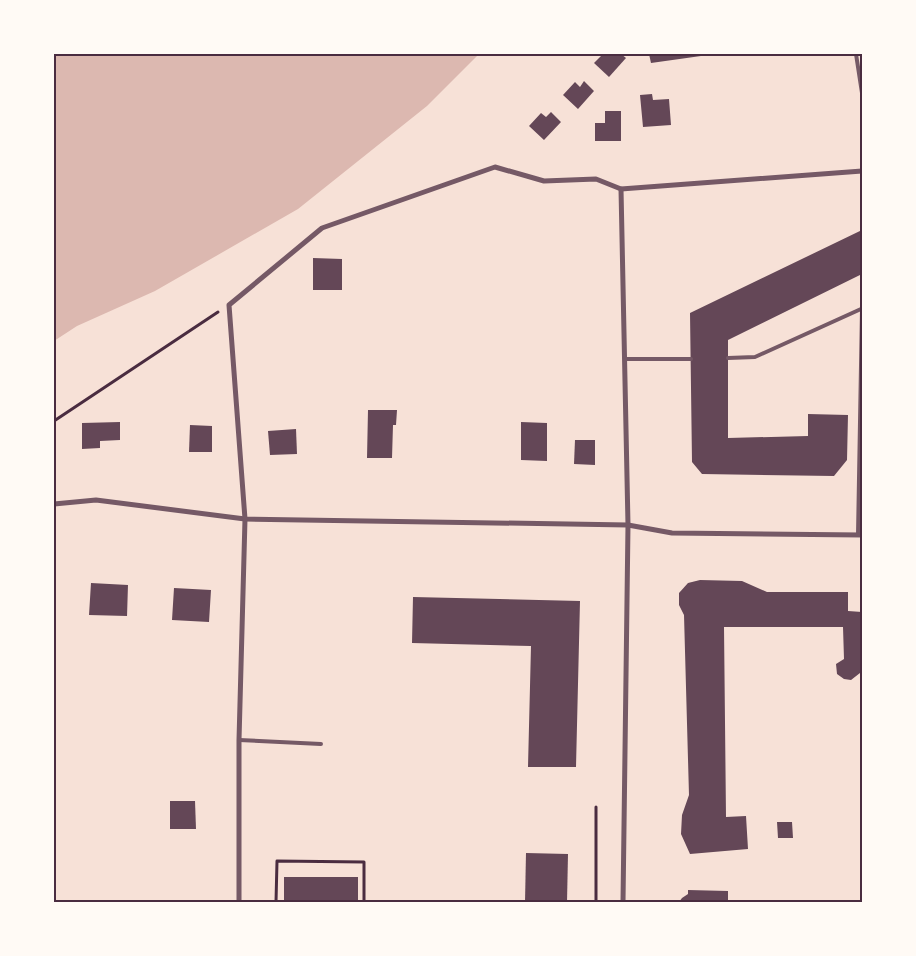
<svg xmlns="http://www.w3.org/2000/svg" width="916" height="956" viewBox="0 0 916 956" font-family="Barlow,sans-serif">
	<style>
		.water { fill: #dcb8b0 }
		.building { fill: #644757 }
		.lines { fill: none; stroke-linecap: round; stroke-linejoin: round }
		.path { stroke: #4a2c40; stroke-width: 3 }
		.service { stroke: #755966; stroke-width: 4 }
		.minor { stroke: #755966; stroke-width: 5 }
		.neatline { fill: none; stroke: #4a2c40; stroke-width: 2 }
	</style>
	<rect width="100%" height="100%" fill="#f7e1d7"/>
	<polygon class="water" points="54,54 479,54 427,106 298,209 155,291 77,326 54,341"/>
	<g class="building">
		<polygon points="603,54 621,54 626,58 609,77 594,63"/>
		<polygon points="649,54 708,54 708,55 651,63"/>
		<polygon points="584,81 594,91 578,109 563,95 575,82 580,87"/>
		<polygon points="652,94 653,100 669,99 671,125 643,127 640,95"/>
		<polygon points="605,111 621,111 621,141 595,141 595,123 605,123"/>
		<polygon points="551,112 561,122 544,140 529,126 541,113 546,117"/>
		<polygon points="862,230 862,274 728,340 728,438 808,436 808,414 848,415 847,460 834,476 702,474 692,462 690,313"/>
		<polygon points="313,258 342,259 342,290 313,290"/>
		<polygon points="368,410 397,410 396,425 393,425 392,458 367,458"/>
		<polygon points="120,422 120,440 100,441 100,448 82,449 82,423"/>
		<polygon points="521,422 547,423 547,461 521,460"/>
		<polygon points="190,425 212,426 212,452 189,452"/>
		<polygon points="296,429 297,454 270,455 268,431"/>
		<polygon points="575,440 595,440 595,465 574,464"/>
		<polygon points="700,580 742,581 767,592 848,592 848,611 862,612 862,673 860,673 851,680 844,679 837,674 836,664 844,659 843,627 724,627 726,817 746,816 748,849 690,854 681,834 682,815 689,795 684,615 679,605 679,593 688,583"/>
		<polygon points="91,583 128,585 127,616 89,615"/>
		<polygon points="174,588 211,590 209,622 172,620"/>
		<polygon points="413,597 580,601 576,767 528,767 531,646 412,643"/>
		<polygon points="170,801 195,801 196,829 170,829"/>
		<polygon points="777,822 792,822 793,838 778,838"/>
		<polygon points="526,853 568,854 567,902 525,902"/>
		<rect x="284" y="877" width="74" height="25"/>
		<polygon points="688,890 728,891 728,902 679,902 682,898 688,894"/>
	</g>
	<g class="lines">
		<g class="path">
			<polyline points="54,421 218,312"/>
			<polyline points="596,807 596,902"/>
			<polyline points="276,902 277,861 364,862 364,902"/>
		</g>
		<g class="service">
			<polyline points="856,54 862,93"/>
			<polyline points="728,358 755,357 861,309"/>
			<polyline points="625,359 691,359"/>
			<polyline points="858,535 862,309"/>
			<polyline points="239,740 321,744"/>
		</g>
		<g class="minor">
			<polyline points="621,189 628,525 623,902"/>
			<polyline points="54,504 96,500 245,519 628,525 672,533 862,535"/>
			<polyline points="239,902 239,740 245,519 229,305 322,228 495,167 544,181 596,179 621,189 862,171"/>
		</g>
	</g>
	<rect width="916" height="956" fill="none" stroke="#fffaf5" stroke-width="110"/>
	<rect x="55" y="55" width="806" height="846" class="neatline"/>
</svg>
